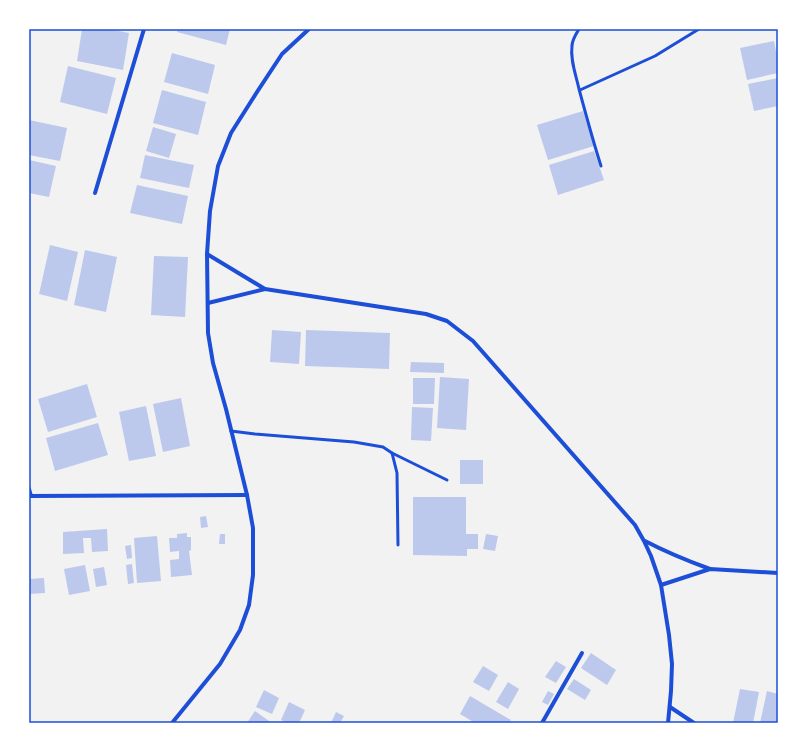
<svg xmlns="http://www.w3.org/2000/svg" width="807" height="752" viewBox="0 0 807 752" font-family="'Golos Text',sans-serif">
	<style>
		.building { fill: #bdc9ec }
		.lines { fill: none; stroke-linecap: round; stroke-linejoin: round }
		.service { stroke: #1d4ed8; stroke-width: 3 }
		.minor { stroke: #1d4ed8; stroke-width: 4 }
		.neatline { fill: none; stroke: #1d4ed8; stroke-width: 1.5 }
	</style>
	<rect width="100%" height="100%" fill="#f2f2f2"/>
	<g class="building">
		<polygon points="82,29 109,29 129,33 123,70 77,61"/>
		<polygon points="178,29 230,29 226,45 177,32"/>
		<polygon points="774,41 778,62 778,73 747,80 740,48"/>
		<polygon points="172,53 215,65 208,94 164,82"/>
		<polygon points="68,66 116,78 107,114 60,102"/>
		<polygon points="778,78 778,106 754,111 748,84"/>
		<polygon points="162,90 206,102 198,135 153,123"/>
		<polygon points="583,111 594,146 548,160 537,125"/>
		<polygon points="29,120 67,128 60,161 29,155"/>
		<polygon points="153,127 176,134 169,158 146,151"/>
		<polygon points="594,151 604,180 558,195 549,165"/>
		<polygon points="145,155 194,165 189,188 140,178"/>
		<polygon points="29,160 56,166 49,197 29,193"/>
		<polygon points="137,185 188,196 182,224 130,213"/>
		<polygon points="50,245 78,252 67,301 39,294"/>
		<polygon points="85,250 117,257 106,312 74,305"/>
		<polygon points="154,256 188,257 185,317 151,315"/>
		<polygon points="272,330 301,332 299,364 270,362"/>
		<polygon points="306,330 390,333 389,369 305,366"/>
		<polygon points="411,362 444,363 444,373 410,372"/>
		<polygon points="440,377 469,379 466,430 437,428"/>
		<polygon points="413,378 435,378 434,404 413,404"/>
		<polygon points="87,384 97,417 48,432 38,399"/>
		<polygon points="181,398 190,446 163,452 153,404"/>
		<polygon points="146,406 156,456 129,461 119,412"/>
		<polygon points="412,407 433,408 431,441 411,440"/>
		<polygon points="98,423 108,455 55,471 46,438"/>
		<rect x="460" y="460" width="23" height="24"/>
		<polygon points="413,497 466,497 466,534 478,534 478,549 467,549 467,556 413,555"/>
		<polygon points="206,516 208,527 201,528 200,517"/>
		<polygon points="107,529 108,551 92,552 91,538 83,538 84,553 63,554 63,532"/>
		<polygon points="187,533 187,537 191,537 191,550 189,551 192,575 171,577 170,560 179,559 179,551 170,552 169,538 177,538 177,534"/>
		<polygon points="220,534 225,534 225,544 219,544"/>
		<polygon points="486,534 498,536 495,551 483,549"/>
		<polygon points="157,536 161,581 137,583 134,538"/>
		<polygon points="131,545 132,558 127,559 125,546"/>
		<polygon points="132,564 134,583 128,584 126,565"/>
		<polygon points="85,565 90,591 69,595 64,569"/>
		<polygon points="104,567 107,585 96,587 93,569"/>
		<polygon points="44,578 45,593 29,594 29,579"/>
		<polygon points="591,653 616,670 607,685 581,668"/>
		<polygon points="556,661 566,667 556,683 545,677"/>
		<polygon points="483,666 498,675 489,691 473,682"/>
		<polygon points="574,679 591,690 585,700 567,689"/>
		<polygon points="508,682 519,689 508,709 496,702"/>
		<polygon points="740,689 759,692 753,723 733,723"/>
		<polygon points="264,690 279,698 272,714 256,707"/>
		<polygon points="548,691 554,694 548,705 542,702"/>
		<polygon points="767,691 778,694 778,723 760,723"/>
		<polygon points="470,696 511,720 509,723 475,723 460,714"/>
		<polygon points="289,702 305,710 299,723 287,723 281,720"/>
		<polygon points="255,711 269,721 268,723 247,723"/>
		<polygon points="336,712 344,716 340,723 331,723"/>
	</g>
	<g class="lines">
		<g class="service">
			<path d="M579,29C576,34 572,40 572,46C570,60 576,75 579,89C586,115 593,141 601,166"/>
			<polyline points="580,90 655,56 699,29"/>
			<polyline points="231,431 255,434 354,442 383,447 392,453 397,473 398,545"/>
			<polyline points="392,453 447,480"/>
		</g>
		<g class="minor">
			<polyline points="95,193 144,29"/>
			<polyline points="207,254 265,289 426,314 447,321 473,341 635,525 644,541 651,556 661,585 669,635 672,664 671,691 668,723"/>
			<polyline points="208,303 265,289"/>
			<polyline points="29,489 31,496"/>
			<polyline points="29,496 247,495"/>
			<path d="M645,541C666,552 688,561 710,569"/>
			<polyline points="661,585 710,569 778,573"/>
			<polyline points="670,707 694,723"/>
			<polyline points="172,723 220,664 240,630 249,605 253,575 253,528 247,495 226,409 213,363 208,333 207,254 210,211 218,166 231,133 257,92 282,54 309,29"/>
			<polyline points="542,723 582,653"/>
		</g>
	</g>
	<rect width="807" height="752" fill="none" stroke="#ffffff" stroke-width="60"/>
	<rect x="30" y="30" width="747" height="692" class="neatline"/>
</svg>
